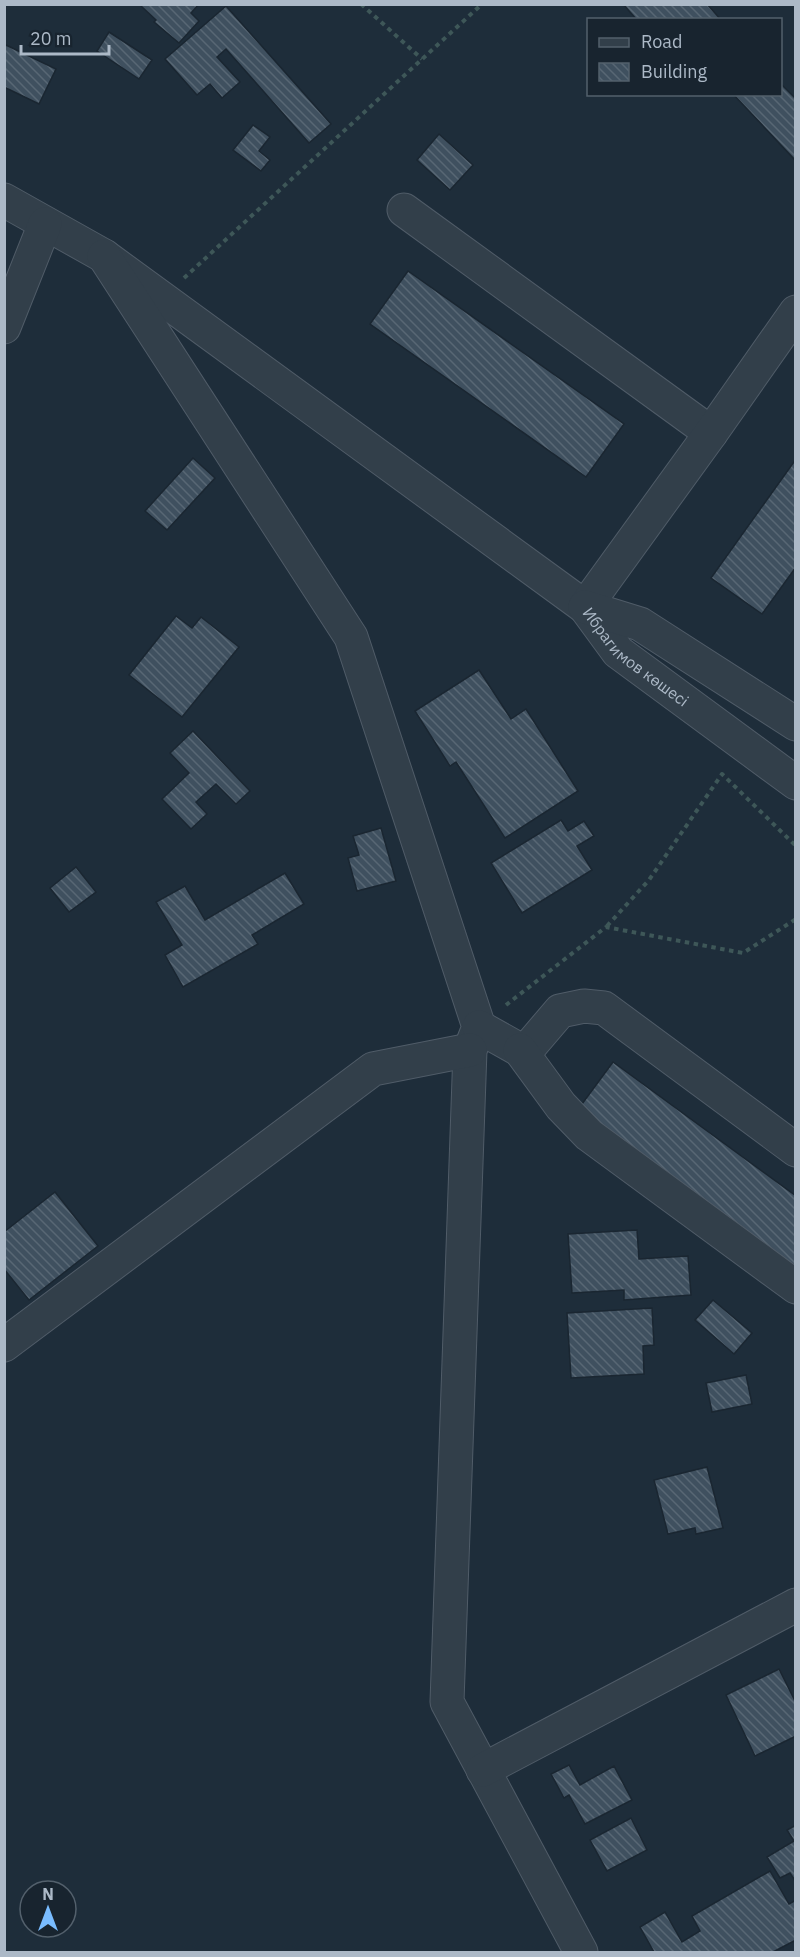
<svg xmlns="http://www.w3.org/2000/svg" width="800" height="1957" viewBox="0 0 800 1957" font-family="'IBM Plex Sans',sans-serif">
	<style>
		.building { fill: url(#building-back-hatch); stroke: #1a2631; stroke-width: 1.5 }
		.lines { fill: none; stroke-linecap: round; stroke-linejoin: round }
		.minor-casing { stroke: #505c68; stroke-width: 35 }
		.path { stroke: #3e5758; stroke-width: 4; stroke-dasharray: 4.5 4.5; stroke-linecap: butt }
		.minor { stroke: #323f4a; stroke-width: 33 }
		.labels { text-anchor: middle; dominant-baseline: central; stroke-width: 6; stroke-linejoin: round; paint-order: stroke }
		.street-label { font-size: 16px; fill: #acb9c7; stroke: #18242f }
	</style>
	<defs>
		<pattern id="building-back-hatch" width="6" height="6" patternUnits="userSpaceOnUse" patternTransform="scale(1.5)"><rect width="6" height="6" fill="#3f505f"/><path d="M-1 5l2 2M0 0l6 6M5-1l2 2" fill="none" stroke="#586774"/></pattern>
	</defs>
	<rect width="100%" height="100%" fill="#1e2d3a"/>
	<g class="building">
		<polygon points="139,4 199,4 191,13 199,21 179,43 154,22 156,20"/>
		<polygon points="623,4 707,4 721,20 637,20"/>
		<polygon points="226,6 331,124 309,143 226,49 217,57 240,82 222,98 210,84 197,95 165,59"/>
		<polygon points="109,32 152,60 139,79 97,51"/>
		<polygon points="6,45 56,69 39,104 4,87 4,49"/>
		<polygon points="780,83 796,99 796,161 733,94 780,94"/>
		<polygon points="253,125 270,137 259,151 270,160 261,171 233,150"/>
		<polygon points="439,134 473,165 450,190 417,160"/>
		<polygon points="408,271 624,424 586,477 370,324"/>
		<polygon points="193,458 215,478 167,530 145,511"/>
		<polygon points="796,459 796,567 762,614 711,578"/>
		<polygon points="176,616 192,628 201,617 239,647 182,717 129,675"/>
		<polygon points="479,670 511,719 526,709 578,791 505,838 456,762 450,766 415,711"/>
		<polygon points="193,731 250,791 236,804 216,784 196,802 207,814 191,829 162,799 189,773 170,753"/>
		<polygon points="561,820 568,831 584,821 594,836 577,846 592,870 522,913 491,863"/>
		<polygon points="381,828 396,881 357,891 348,858 359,855 353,836"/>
		<polygon points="76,867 96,892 69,912 50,888"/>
		<polygon points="285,873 304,904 252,935 258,944 183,987 165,955 182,945 156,902 185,886 205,920"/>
		<polygon points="613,1062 796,1196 796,1267 579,1108"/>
		<polygon points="55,1192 98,1246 29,1300 4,1269 4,1232"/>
		<polygon points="637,1230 639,1259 688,1256 691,1295 624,1300 624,1290 572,1293 568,1234"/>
		<polygon points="713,1300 752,1333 734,1354 695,1320"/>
		<polygon points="652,1308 654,1345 643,1346 644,1374 571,1378 567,1313"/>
		<polygon points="746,1375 752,1404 712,1412 706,1383"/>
		<polygon points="707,1467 723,1528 696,1534 695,1528 668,1534 654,1480"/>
		<polygon points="779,1669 796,1703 796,1736 755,1756 726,1695"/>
		<polygon points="569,1765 580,1785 614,1766 632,1800 585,1824 569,1795 564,1798 551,1774"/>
		<polygon points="631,1818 647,1850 607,1871 590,1840"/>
		<polygon points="796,1825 796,1882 790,1873 780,1878 767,1857 794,1841 787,1830"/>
		<polygon points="770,1871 789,1904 796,1900 796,1940 773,1952 654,1952 640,1927 665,1912 682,1942 700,1931 692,1916"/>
	</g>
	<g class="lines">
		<defs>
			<g id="minor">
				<path id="s1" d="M4,200L104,256L585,607L618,652L796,783"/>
				<polyline points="404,210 711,433"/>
				<polyline points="104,256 351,637 479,1027 470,1050 447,1702 581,1952"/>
				<polyline points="4,327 45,224"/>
				<polyline points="585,607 711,433 796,312"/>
				<polyline points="585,607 640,624 796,724"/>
				<polyline points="479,1027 520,1050 531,1045 560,1011 584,1006 604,1008 796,1150"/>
				<polyline points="520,1050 561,1106 589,1135 796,1287"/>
				<polyline points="4,1345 373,1069 470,1050"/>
				<polyline points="483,1770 796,1605"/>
			</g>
		</defs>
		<use href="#minor" class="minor-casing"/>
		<g class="path">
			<polyline points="361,4 422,59"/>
			<polyline points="184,278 482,4"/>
			<polyline points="607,926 649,880 722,774 796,846"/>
			<polyline points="506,1005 606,927 743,953 796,919"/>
		</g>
		<use href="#minor" class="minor"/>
	</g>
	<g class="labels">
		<g class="street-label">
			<text stroke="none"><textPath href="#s1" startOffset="782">Ибрагимов көшесі</textPath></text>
		</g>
	</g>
	<rect width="800" height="1957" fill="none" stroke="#acb9c7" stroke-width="12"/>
	<rect x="587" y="18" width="195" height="78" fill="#18242f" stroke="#53606c" stroke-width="1.5"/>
	<rect x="599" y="38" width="30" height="9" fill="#323f4a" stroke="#53606c" stroke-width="1.5"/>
	<text x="641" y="48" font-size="18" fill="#acb9c7">Road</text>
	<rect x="599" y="63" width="30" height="18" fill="url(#building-back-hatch)" stroke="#53606c" stroke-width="1.5"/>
	<text x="641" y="78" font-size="18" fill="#acb9c7">Building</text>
	<g transform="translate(48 1909)"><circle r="28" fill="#18242f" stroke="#53606c" stroke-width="1.5"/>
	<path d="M0-4.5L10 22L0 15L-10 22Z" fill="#79bcff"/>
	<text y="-9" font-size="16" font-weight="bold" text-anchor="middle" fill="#acb9c7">N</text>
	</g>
	<path d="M21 45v9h88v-9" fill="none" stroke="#acb9c7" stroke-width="3"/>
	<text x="30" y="45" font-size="18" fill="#acb9c7" stroke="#18242f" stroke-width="4.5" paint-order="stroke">20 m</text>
</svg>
